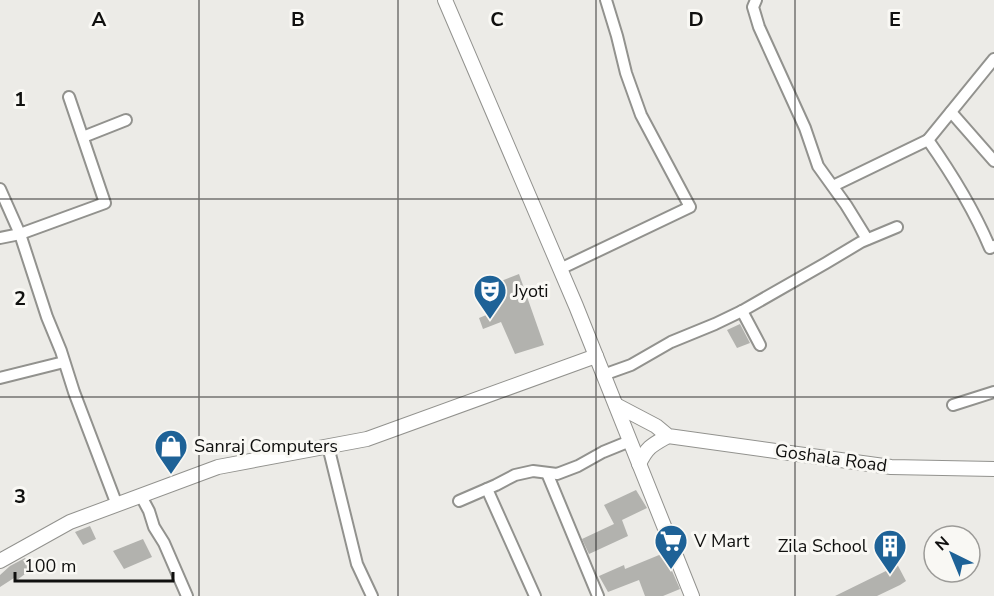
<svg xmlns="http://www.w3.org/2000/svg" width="994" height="596" viewBox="0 0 994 596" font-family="'Nunito Sans',sans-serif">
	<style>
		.building { fill: #b2b2ae }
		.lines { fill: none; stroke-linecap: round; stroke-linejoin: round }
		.street-casing { stroke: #92928e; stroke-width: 14 }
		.secondary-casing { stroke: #92928e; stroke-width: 16 }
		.street { stroke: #fff; stroke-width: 10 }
		.secondary { stroke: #fff; stroke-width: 14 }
		.grid { fill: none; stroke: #10100f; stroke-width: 1.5; stroke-opacity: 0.55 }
		.labels { text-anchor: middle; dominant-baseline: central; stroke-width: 6; stroke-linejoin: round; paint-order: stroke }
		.poi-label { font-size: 18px; fill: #10100f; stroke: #f9f8f4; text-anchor: start }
		.street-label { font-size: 18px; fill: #10100f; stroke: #f9f8f4 }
		.grid-label { font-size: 20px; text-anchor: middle; font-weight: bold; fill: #10100f; stroke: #f9f8f4; stroke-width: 6; stroke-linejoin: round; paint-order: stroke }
	</style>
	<rect width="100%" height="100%" fill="#ecebe7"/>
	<g class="building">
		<polygon points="519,274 544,345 515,354 501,322 483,329 479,318 496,311 486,287"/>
		<polygon points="740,324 750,343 737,348 727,330"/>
		<polygon points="636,490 647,508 622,520 628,536 589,554 582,539 614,524 604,505"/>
		<polygon points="90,526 96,539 83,545 75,532"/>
		<polygon points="143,539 152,557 124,569 113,551"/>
		<polygon points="664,553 680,589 663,596 645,596 639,580 608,592 599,576 624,565 625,569"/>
		<polygon points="25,558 32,566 24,572 25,574 17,580 14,578 0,587 0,575 10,566"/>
		<polygon points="896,562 906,581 900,585 877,596 835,596 890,569 889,566"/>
	</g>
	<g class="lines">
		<defs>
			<g id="street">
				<polyline points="756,0 753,7 759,27 805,128 818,166 846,205 867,239"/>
				<polyline points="951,112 994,161"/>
				<polyline points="83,137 126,120"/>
				<polyline points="928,140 994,59"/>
				<path d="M833,186L928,140C952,174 974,210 990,248L994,246"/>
				<polyline points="0,189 20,234 47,317 61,351 74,392 117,505"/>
				<polyline points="0,238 20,234 105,203 69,97"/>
				<polyline points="560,269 690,207 641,115 626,73 617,36 606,0"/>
				<polyline points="742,311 760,345"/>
				<polyline points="603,375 631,365 671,342 715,324 742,311 826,263 861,242 897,227"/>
				<polyline points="0,378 64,362"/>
				<polyline points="953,405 994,392"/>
				<polyline points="328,446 357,564 372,596"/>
				<polyline points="547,473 598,596"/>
				<polyline points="487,489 535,596"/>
				<polyline points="141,496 149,511 154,527 164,543 187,596"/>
				<polyline points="459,501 496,485 515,475 533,471 557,474 578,466 603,452 630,441"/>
			</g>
			<g id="secondary">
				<polyline points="445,0 576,306 692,596"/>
				<polyline points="616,405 656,426 668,436 891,467 994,469"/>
				<path d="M639,464C647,447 652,445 668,436"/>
				<polyline points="0,561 70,522 218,467 367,439 596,356"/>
			</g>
		</defs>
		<use href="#street" class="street-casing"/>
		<use href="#secondary" class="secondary-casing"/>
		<use href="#street" class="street"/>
		<use href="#secondary" class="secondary"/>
	</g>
	<path class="grid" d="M199,0V596M398,0V596M596,0V596M795,0V596M0,199H994M0,397H994"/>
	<defs>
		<symbol id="theatre-pin" viewBox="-11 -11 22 30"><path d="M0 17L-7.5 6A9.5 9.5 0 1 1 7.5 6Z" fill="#1e6297" stroke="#f9f8f4"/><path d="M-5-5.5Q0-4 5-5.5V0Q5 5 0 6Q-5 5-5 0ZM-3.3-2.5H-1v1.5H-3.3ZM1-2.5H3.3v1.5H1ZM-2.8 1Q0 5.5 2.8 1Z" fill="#fff"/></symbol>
		<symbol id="shop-pin" viewBox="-11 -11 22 30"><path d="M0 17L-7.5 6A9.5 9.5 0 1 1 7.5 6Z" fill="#1e6297" stroke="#f9f8f4"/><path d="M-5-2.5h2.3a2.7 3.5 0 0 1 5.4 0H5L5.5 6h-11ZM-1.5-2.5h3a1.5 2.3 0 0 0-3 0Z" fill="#fff"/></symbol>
		<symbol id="supermarket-pin" viewBox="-11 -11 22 30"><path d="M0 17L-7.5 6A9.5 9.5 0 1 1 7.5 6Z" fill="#1e6297" stroke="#f9f8f4"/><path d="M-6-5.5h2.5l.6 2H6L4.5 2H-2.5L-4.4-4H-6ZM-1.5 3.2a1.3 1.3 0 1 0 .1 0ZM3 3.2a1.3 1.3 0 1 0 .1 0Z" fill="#fff"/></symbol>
		<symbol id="building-pin" viewBox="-11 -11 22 30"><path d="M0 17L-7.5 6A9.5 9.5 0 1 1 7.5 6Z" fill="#1e6297" stroke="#f9f8f4"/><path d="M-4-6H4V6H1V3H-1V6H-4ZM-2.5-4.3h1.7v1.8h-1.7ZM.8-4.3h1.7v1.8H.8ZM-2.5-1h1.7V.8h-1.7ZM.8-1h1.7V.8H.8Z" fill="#fff"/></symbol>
	</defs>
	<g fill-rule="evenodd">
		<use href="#theatre-pin" x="471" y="272" width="38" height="52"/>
		<use href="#shop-pin" x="152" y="427" width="38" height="52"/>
		<use href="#supermarket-pin" x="652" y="522" width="38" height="52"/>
		<use href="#building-pin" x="871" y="527" width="38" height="52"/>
	</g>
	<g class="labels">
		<g class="poi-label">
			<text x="513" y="291">Jyoti</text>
			<text x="194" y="446">Sanraj Computers</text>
			<text x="694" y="541">V Mart</text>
			<text x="867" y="546" text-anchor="end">Zila School</text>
		</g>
		<g class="street-label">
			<text transform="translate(831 458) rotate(8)">Goshala Road</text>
		</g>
	</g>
	<g class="grid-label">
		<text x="99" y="26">A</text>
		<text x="298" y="26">B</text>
		<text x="497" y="26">C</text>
		<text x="696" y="26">D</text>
		<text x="895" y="26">E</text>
		<text x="20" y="106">1</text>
		<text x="20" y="305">2</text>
		<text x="20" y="503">3</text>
	</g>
	<g transform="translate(952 554) rotate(317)"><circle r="28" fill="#f9f8f4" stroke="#9c9b98" stroke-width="1.5"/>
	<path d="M0-4.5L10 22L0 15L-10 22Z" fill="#1e6297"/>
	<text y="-9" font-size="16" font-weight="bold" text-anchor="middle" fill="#10100f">N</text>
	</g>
	<path d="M15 572v9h158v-9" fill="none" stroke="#10100f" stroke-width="3"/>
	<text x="24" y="572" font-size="18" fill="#10100f" stroke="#f9f8f4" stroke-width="4.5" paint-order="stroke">100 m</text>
</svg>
